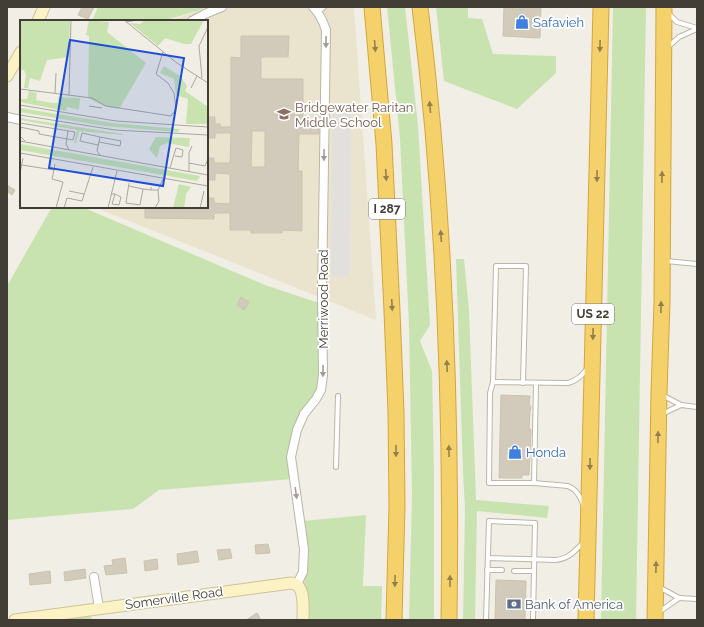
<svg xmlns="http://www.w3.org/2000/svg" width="704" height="627" viewBox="0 0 704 627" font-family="Raleway,sans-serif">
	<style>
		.education { fill: #eae4cf }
		.green { fill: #c8e3af }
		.parking { fill: #e2e0dd }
		.building { fill: #d2cabb; stroke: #ccc3ae; fill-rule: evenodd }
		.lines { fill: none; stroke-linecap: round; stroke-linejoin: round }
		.lane-casing { stroke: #bcb6a8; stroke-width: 6 }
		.street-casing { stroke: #bcb6a8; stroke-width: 10 }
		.secondary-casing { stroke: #cfc397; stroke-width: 13 }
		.highway-casing { stroke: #d3a63c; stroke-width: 17 }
		.lane { stroke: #fff; stroke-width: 4 }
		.street { stroke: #fff; stroke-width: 8 }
		.secondary { stroke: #fbf2c5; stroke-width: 11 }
		.highway { stroke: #f5d16c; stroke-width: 15 }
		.oneway { fill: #a19e9a }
		.oneway2 { fill: #93804e }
		.labels { text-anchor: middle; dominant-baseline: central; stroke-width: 3.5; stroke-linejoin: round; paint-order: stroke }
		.shield { fill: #fff; stroke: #7b7872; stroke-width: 1 }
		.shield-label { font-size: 12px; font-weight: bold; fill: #433e35 }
		.shop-label { font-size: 13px; fill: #366cbe; stroke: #fff; text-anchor: start }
		.education-label { font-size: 13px; fill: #785e54; stroke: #fff; text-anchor: start }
		.street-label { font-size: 13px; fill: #433e35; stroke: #fff }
		.service-label { font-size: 13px; fill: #4e5e75; stroke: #fff; text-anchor: start }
		.inset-road { fill: none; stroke: #aba89f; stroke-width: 1 }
		.view { fill: #1d4ed8; fill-opacity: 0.15; stroke: #1d4ed8; stroke-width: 2 }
		.inset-edge { fill: none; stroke: #433e35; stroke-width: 2 }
	</style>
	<rect width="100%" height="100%" fill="#f1eee5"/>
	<polygon class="education" points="207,7 354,7 376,320 94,207 207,207 207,21 169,21 206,8"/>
	<g class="green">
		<polygon points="98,7 203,7 203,9 163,21 92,21"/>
		<polygon points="387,7 405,7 418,126 430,325 420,341 432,371 434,473 434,620 409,620 412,495 409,325 400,138"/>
		<polygon points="436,7 468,7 468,18 482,19 493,54 556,56 556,73 517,109 444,81"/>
		<polygon points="613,7 646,7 636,620 601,620"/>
		<polygon points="52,207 82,207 265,285 325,305 323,385 293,439 292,479 159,490 133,509 7,520 7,286"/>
		<polygon points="456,259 464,259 469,310 476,500 549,506 547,518 477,511 475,620 463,620 465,509 463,472"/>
		<polygon points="366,515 363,586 382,586 381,620 310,620 304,585 307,549 303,521"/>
		<polygon points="91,616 92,620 59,620"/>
	</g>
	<polygon class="parking" points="332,113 351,113 350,277 331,276"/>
	<g class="building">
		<polygon points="82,7 94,7 88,19 78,15"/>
		<polygon points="504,7 541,7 540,38 503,36"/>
		<path d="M241,36H289L288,57H261V79H303V128H319V134H299L298,171H302V231L282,230V233H251V230H230V213H214V219L145,218V207H207V198H214V203L230,204V174L215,173V180H207V158H214V163H230L231,133H215V138H207V117H215V124H220V127H231V57L241,58ZM252,131H265V167H251Z"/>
		<polygon points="7,185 15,190 12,195 7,191"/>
		<polygon points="241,297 249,302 244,310 237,305"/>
		<polygon points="501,395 530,396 529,404 531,407 531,408 530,411 529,429 531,429 529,475 522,475 522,478 499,478"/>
		<polygon points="268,544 270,553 256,554 255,545"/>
		<polygon points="230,549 232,558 219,560 217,550"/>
		<polygon points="197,551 199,562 178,565 177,554"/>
		<polygon points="125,558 127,573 106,575 104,566 113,565 112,560"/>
		<polygon points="157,559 158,569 145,571 144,561"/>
		<polygon points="85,569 86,578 65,581 64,572"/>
		<polygon points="50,571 51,583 30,585 29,574"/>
		<polygon points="496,580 526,581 525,620 495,620"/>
		<polygon points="257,613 261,620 246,620"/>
	</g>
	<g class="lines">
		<defs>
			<g id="lane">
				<polyline points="318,12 324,7"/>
				<polyline points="668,13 677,22 697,28"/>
				<polyline points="668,47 679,37 697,29"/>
				<polyline points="666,261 697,264"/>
				<polyline points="493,382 496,266 526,266 523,383"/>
				<path d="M536,383L534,483H489L490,393L493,382L568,383C576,381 582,376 587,369"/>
				<polyline points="662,395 681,405 697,407"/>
				<polyline points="662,414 681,405"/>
				<polyline points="336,467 338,396"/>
				<path d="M534,483L568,486C577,490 580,496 583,504"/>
				<path d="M488,558L555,560C568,559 574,552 583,543"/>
				<polyline points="487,570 502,570"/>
				<polyline points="514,571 534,571"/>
				<polyline points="679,598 697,599"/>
				<polyline points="659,612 679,598 659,587"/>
				<polyline points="486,620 489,521 535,523 533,620"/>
			</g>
			<g id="street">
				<polyline points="192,21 207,13 222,7"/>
				<polyline points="7,117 21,120"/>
				<polyline points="94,577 99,608"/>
				<path d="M297,584L303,572L304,549L291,457L297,430L304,414L316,399L321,390L323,375L322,293L326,30C323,21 320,14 313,7"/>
			</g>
			<g id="secondary">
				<polyline points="38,21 44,7"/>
				<polyline points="7,76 21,52"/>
				<path d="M15,620L291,583C291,583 296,584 297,585C305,591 303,611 303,620"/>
			</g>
			<g id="highway">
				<polyline points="372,7 384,144 392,311 396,412 397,506 394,620"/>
				<path d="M420,7C445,210 452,415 449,620"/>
				<polyline points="586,620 601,7"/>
				<polyline points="655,620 659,393 662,302 664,7"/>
			</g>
		</defs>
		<use href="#lane" class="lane-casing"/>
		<use href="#street" class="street-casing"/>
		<use href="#secondary" class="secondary-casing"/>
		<use href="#highway" class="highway-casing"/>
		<use href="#lane" class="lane"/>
		<use href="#street" class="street"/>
		<use href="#secondary" class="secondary"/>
		<use href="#highway" class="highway"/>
	</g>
	<defs><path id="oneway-solid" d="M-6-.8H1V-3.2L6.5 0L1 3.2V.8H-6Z"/></defs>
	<g class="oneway">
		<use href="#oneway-solid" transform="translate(326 42) rotate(90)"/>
		<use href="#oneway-solid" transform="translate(324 155) rotate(91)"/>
		<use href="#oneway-solid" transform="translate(323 371) rotate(91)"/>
		<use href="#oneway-solid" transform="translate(296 493) rotate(82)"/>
	</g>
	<g class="oneway2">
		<use href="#oneway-solid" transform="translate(375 46) rotate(85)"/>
		<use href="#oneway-solid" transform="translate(600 46) rotate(91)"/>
		<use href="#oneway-solid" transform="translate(430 107) rotate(-95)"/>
		<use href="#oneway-solid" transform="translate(386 175) rotate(87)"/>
		<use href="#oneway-solid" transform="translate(597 176) rotate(91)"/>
		<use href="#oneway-solid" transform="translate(662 177) rotate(-89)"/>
		<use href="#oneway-solid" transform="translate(441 236) rotate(-94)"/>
		<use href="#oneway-solid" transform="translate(392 305) rotate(87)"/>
		<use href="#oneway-solid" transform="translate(661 307) rotate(-89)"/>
		<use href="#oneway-solid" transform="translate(593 334) rotate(91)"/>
		<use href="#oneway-solid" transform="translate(447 366) rotate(-92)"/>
		<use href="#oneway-solid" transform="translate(658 437) rotate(-89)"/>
		<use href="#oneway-solid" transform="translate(396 451) rotate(90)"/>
		<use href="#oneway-solid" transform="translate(449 451) rotate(-91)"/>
		<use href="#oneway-solid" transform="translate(590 464) rotate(91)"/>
		<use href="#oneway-solid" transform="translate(656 567) rotate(-89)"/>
		<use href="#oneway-solid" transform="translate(395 581) rotate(91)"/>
		<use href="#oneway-solid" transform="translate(450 581) rotate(-90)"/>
	</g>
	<defs>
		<symbol id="shop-bare" viewBox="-9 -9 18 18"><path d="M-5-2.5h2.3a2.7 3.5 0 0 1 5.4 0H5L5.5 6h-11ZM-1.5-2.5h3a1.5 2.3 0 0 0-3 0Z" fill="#3f7fe0" stroke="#fff" stroke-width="2.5" paint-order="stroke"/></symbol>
		<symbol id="school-bare" viewBox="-9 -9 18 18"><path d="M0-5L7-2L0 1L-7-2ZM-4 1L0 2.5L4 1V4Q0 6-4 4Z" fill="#8d6e63" stroke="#fff" stroke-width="2.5" paint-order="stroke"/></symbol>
		<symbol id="bank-bare" viewBox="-9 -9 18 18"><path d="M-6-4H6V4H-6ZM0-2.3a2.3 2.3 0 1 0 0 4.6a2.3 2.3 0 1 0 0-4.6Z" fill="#5c6f8a" stroke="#fff" stroke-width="2.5" paint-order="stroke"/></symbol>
	</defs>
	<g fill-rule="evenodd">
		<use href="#shop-bare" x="512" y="12" width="20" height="20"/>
		<use href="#school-bare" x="274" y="104" width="20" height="20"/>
		<use href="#shop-bare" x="505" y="442" width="20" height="20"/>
		<use href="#bank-bare" x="504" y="594" width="20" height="20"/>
	</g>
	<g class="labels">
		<g class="shield">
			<rect x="369" y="199" width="36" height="20" rx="3"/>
			<rect x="572" y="304" width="42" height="20" rx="3"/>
		</g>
		<g class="shield-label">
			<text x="387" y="209">I 287</text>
			<text x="593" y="314">US 22</text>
		</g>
		<g class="shop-label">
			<text x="533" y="22">Safavieh</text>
			<text x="526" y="452">Honda</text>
		</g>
		<g class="education-label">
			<text x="295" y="107">Bridgewater Raritan<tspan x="295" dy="15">Middle School</tspan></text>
		</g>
		<g class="street-label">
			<text transform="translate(323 299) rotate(-90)">Merriwood Road</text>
			<text transform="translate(174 598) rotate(-8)">Somerville Road</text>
		</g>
		<g class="service-label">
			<text x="525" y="604">Bank of America</text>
		</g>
	</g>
	<g transform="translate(20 20)">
		<rect width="188" height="188" fill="#f1eee5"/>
		<path d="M0,0H50L49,37L27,40L20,61L10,58L8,68H4L6,55L4,50H0ZM69,0L89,2L87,12L126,43L99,89L84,86L68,78L69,16L66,15ZM125,0H184L171,24H164L145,18L138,26L110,3L120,4ZM144,46L160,56L167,66L165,71L188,87V104H166L168,79L156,75L154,59L140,53ZM9,71L17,73L16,80L32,83H38V77L60,78L59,90L47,87L46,91L0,82V79H7ZM0,88L93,103L160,109L158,112L84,106L0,92ZM0,98L103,114V115L59,111L56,123H54L57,110L0,100ZM136,117L170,118L169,127L147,123L140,126L137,138L129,129ZM0,124L180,156L177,161L0,130ZM159,164L171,167L166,174L164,188H153Z" fill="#c8e3af"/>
		<path class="inset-road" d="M104,0L157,43L188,63M106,2L118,0M182,58L179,26L188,7M171,68L177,56M0,69L72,78L86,86L151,96L156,89L154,73L148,63L136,54L143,32M35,74L36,53M49,75L51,0M0,85L96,101L188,107M69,86L82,88M0,95L95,110L188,115M0,103L55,112L53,120L19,114V111L0,107M1,107L0,116L5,121M48,111L46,124L49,130M0,121L188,155M79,122L100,126L101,121L80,117M78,125L60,121L62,113L80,117L77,131L80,135M0,133L188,166M169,143L185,146L188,139M2,145L34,150L35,144M150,148L156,128L163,130L162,137L155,136M34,150L32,159L43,162L36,188M169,152V133L172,126M0,153L3,138M109,163L106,183L120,185L123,169L131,170M109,166L123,169M131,167V170H138L143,159M49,171L64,174M91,174H95L101,177L99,185L92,184L95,174M44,188L47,178L62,181L73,147M88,188L97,151M135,188L139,181L138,170M180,188L184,171"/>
		<path class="view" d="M50,20L164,38L143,166L29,148Z"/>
		<rect width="188" height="188" class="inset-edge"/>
	</g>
	<rect width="704" height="627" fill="none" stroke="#433e35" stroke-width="16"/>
</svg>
